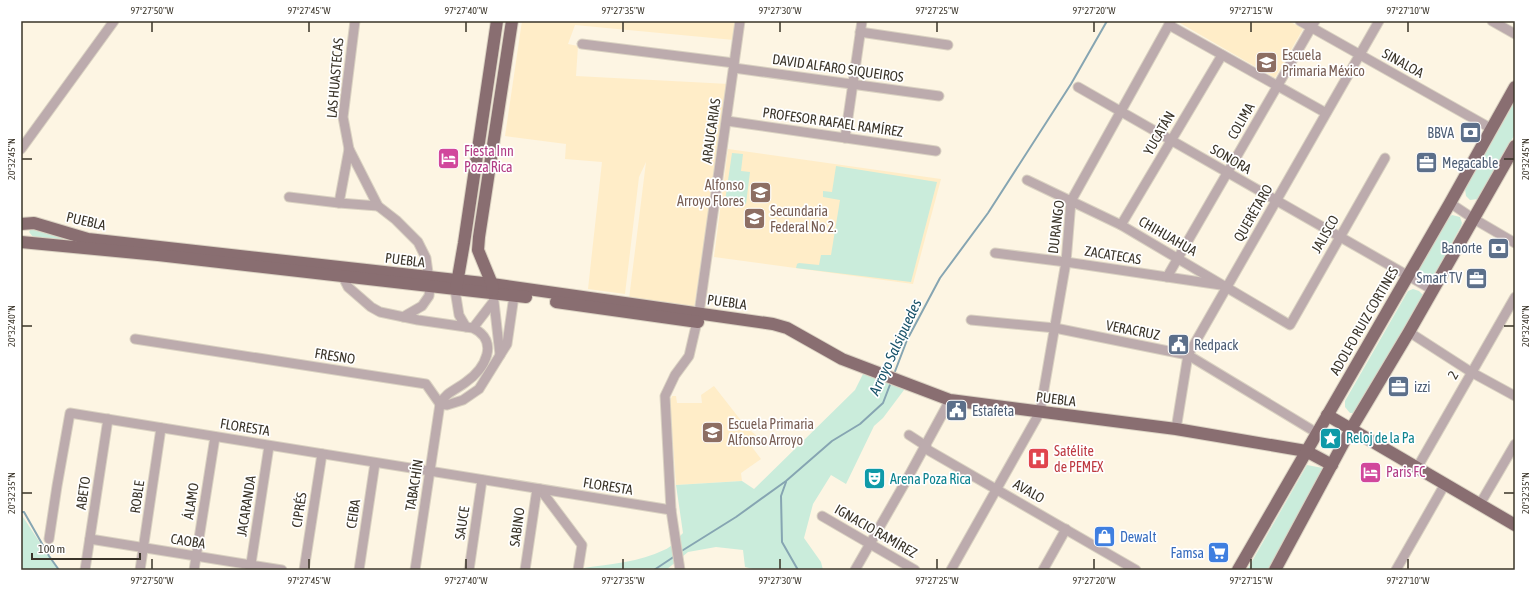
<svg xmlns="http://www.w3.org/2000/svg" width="1536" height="591" viewBox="0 0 1536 591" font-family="'Asap Condensed',sans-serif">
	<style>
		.built { fill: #ffedc8 }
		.green { fill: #caecdb }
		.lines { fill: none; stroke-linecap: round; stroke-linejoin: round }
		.stream { stroke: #86a5b2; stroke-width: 2 }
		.minor-casing { stroke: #dad2c2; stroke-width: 11 }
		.major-casing { stroke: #dad2c2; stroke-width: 14 }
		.minor { stroke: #bcabad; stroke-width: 9 }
		.major { stroke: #896e71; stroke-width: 12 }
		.ticks { fill: none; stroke: #3a3429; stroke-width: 1.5 }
		.labels { text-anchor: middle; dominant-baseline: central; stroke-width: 3.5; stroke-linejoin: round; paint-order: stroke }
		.education-label { font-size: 14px; fill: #785e54; stroke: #fff; text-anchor: start }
		.street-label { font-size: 14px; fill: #3a3429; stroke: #fff }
		.service-label { font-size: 14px; fill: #4e5e75; stroke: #fff; text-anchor: start }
		.hotel-label { font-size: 14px; fill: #b23c85; stroke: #fff; text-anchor: start }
		.culture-label { font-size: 14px; fill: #0d838f; stroke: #fff; text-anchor: start }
		.health-label { font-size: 14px; fill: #be3a42; stroke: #fff; text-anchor: start }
		.shop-label { font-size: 14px; fill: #366cbe; stroke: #fff; text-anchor: start }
		.water-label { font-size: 15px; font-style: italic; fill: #19536a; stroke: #fff }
		.neatline { fill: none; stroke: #3a3429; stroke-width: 1.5 }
		.ticks-label { font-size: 10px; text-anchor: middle; fill: #3a3429 }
	</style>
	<rect width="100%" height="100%" fill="#fdf5e3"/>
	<g class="built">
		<polygon points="522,21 736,21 734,40 575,25 568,44 578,46 576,76 729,84 694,308 629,299 646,162 639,177 625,294 588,289 602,162 565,159 566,144 505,136"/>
		<polygon points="1181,21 1289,21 1303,29 1275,78 1180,23"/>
		<polygon points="728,149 941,179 913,284 714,257"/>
		<polygon points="714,386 746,427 758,437 752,447 761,459 741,473 742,481 676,485 670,401 672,396 676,396 677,403 702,403 701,395"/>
	</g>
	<g class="green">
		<polygon points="1515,101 1515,134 1478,199 1470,200 1466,196 1465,189"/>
		<polygon points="732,153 743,154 741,171 750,172 746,204 725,201"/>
		<polygon points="836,166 937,182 911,282 796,268 797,264 799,263 819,265 821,255 831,255 840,200 823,197 823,191 832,192"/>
		<polygon points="1452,215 1460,217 1462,223 1461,226 1434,276 1425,277 1420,274 1419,268 1448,218"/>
		<polygon points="31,229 35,229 121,246 34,238 29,232"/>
		<polygon points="1413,289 1419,291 1423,295 1356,413 1350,413 1345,407 1345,401 1408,291"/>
		<path d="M863,374L907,386L883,418L874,426L846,484L831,475L813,504L804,538L821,562L823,570H757L745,567L743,550L716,547L688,552L666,570H584V568C610,564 640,562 664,550C672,547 677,539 683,533L676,485L742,481L754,489L855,390Z"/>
		<polygon points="1307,465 1328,469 1269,570 1247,570"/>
		<polygon points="21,514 58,570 21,570"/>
	</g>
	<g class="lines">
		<g class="stream">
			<polyline points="894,374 907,340 940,278 988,213 1071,84 1107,21"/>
			<polyline points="786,482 781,496 782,542 798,570"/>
			<polyline points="21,512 24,512 49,556 59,570"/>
			<polyline points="680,552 736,517 786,481 832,441 860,424 883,403 891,382"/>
			<polyline points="654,570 675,556"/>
		</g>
		<defs>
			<g id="minor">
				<polyline points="355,21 343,117 349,149 378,206 396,220 418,242 426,258 430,287 429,296 422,306 403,317"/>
				<polyline points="1300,21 1492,129"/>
				<polyline points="1492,21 1515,34"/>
				<polyline points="1169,25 1326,113"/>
				<polyline points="860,32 948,45"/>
				<polyline points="582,44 734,63"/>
				<polyline points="734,68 939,96"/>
				<polyline points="1078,87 1433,290"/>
				<polyline points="727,121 936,151"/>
				<polyline points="845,138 862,21"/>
				<polyline points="21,149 114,21"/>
				<polyline points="1027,180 1121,225 1290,325 1385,158"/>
				<polyline points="289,197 339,203 378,206"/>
				<polyline points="339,203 349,149"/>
				<polyline points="1450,203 1474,219 1515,243"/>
				<polyline points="1121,225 1222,55"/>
				<polyline points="995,253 1066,262 1221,285"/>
				<path d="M343,271V277L348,287L371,307L380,312L418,320L473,328C500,341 485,369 466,382C456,390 446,392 440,404L415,570"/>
				<polyline points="1167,277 1315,21"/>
				<polyline points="455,290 459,315 466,327"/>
				<polyline points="493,293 500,355"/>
				<polyline points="971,320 1055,328 1188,355 1317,433"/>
				<polyline points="473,328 493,302"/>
				<polyline points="1409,332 1471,372 1515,396"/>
				<polyline points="135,339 426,384 440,404 447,405 463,400 479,389 507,344 514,296"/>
				<polyline points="1176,429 1188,355 1379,21"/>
				<polyline points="909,435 926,446 928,450 1136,570"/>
				<polyline points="1417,468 1515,297"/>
				<polyline points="540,489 582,545 578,570"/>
				<polyline points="1480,504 1515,444"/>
				<polyline points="822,516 915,570"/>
				<polyline points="49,539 57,486 70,413 671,510"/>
				<polyline points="90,539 282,570"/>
				<polyline points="85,570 108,419"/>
				<polyline points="140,570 161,428"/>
				<polyline points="194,570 215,437"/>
				<polyline points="250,570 269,446"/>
				<polyline points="304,570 322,454"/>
				<polyline points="359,570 375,463"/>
				<polyline points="469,570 482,480"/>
				<polyline points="525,570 537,489"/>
				<polyline points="680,570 671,510 665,396 675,375 689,356 699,313 740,21"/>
				<polyline points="855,570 906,481 950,400"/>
				<polyline points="951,570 1040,412 1066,262 1071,201 1171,21"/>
				<polyline points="1043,570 1066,529"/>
				<polyline points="1396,570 1445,484"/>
			</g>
			<g id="major">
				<polyline points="21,224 34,223 88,239 492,284 773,324 787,328 842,359 950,400 1176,429 1306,451 1332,465"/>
				<polyline points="21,242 158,255 526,297"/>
				<polyline points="456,289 464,243 497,21"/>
				<polyline points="493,290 492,284 478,250 479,237 512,21"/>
				<polyline points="556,302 698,322"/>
				<polyline points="1327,415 1515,525"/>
				<polyline points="1238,570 1450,203 1515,87"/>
				<polyline points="1275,570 1351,429 1409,332 1515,146"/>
			</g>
		</defs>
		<use href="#minor" class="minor-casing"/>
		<use href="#major" class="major-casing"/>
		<use href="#minor" class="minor"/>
		<use href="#major" class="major"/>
	</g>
	<path class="ticks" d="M152,22V32M309,22V32M466,22V32M623,22V32M780,22V32M937,22V32M1094,22V32M1251,22V32M1408,22V32M22,159H32M1504,159H1514M22,326H32M1504,326H1514M22,493H32M1504,493H1514M152,559V569M309,559V569M466,559V569M623,559V569M780,559V569M937,559V569M1094,559V569M1251,559V569M1408,559V569"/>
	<defs>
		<symbol id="school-square" viewBox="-11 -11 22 22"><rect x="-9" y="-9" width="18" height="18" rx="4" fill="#8d6e63" stroke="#fff"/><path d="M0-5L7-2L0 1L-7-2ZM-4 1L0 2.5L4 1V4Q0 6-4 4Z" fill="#fff"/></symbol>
		<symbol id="bank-square" viewBox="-11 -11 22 22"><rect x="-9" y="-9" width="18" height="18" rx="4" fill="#5c6f8a" stroke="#fff"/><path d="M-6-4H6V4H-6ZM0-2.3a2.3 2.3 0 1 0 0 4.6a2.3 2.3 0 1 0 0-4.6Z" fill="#fff"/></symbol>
		<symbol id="hotel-square" viewBox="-11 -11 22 22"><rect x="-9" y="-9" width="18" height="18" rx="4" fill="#d1479c" stroke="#fff"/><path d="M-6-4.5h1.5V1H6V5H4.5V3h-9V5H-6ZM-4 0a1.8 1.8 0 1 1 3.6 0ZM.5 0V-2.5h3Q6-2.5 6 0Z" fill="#fff"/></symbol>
		<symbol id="office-square" viewBox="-11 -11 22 22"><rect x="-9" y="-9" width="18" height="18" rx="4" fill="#5c6f8a" stroke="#fff"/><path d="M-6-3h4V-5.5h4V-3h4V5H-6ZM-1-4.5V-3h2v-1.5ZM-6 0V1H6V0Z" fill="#fff"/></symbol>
		<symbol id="civic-square" viewBox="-11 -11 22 22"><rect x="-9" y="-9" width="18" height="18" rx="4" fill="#5c6f8a" stroke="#fff"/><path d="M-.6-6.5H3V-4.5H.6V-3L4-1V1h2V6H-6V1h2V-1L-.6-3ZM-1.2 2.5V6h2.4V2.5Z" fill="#fff"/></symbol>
		<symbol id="sight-square" viewBox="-11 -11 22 22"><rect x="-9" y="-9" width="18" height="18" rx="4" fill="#0f9aa8" stroke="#fff"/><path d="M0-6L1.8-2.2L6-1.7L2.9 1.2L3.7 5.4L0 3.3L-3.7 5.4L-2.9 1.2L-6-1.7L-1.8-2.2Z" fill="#fff"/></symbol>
		<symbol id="hospital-square" viewBox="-11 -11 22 22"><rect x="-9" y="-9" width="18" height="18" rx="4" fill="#e0444e" stroke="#fff"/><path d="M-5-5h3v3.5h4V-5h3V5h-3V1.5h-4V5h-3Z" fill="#fff"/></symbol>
		<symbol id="theatre-square" viewBox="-11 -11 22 22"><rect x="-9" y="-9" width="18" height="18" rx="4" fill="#0f9aa8" stroke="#fff"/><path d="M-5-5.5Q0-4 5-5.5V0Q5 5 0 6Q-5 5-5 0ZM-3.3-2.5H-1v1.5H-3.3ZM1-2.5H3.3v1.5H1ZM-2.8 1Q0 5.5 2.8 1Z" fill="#fff"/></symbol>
		<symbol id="shop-square" viewBox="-11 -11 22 22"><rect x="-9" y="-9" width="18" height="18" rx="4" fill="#3f7fe0" stroke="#fff"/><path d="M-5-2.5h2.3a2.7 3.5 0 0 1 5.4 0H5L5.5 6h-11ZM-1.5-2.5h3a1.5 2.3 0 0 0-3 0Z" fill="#fff"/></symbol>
		<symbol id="supermarket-square" viewBox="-11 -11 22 22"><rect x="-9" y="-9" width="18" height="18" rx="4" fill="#3f7fe0" stroke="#fff"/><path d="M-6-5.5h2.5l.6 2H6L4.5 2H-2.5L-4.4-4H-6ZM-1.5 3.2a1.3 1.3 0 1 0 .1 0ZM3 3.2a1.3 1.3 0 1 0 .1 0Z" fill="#fff"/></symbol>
	</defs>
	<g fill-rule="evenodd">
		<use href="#school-square" x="1254" y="50" width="25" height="25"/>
		<use href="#bank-square" x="1458" y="120" width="25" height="25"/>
		<use href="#hotel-square" x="436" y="146" width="25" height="25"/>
		<use href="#office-square" x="1414" y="150" width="25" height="25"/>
		<use href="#school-square" x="748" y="180" width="25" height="25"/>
		<use href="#school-square" x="742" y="206" width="25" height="25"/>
		<use href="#bank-square" x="1486" y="236" width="25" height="25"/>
		<use href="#office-square" x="1464" y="266" width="25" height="25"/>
		<use href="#civic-square" x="1166" y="332" width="25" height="25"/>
		<use href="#office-square" x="1386" y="374" width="25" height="25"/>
		<use href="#civic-square" x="944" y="398" width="25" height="25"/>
		<use href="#school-square" x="700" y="420" width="25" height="25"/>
		<use href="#sight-square" x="1318" y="426" width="25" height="25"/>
		<use href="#hospital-square" x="1026" y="446" width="25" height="25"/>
		<use href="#hotel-square" x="1358" y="460" width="25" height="25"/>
		<use href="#theatre-square" x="862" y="466" width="25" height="25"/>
		<use href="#shop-square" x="1092" y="524" width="25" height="25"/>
		<use href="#supermarket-square" x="1206" y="540" width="25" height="25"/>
	</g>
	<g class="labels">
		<g class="education-label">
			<text x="1282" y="55">Escuela<tspan x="1282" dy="16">Primaria México</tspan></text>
			<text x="744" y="185" text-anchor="end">Alfonso<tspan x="744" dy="16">Arroyo Flores</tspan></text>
			<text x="770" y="211">Secundaria<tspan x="770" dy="16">Federal No 2.</tspan></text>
			<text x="728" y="424">Escuela Primaria<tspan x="728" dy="16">Alfonso Arroyo</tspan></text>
		</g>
		<g class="street-label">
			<text transform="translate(1403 63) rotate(29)">SINALOA</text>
			<text transform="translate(838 68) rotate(8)">DAVID ALFARO SIQUEIROS</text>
			<text transform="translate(335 78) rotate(-85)">LAS HUASTECAS</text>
			<text transform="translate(1241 121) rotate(-60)">COLIMA</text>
			<text transform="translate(833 122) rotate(8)">PROFESOR RAFAEL RAMÍREZ</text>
			<text transform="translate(711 131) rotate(-82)">ARAUCARIAS</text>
			<text transform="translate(1159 133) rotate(-60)">YUCATÁN</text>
			<text transform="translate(1231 159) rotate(30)">SONORA</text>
			<text transform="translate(1253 213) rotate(-60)">QUERÉTARO</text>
			<text transform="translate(86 221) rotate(13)">PUEBLA</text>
			<text transform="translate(1056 227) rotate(-83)">DURANGO</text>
			<text transform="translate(1325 234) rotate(-60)">JALISCO</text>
			<text transform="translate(1168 236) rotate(30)">CHIHUAHUA</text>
			<text transform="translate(1113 255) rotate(9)">ZACATECAS</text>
			<text transform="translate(405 260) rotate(7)">PUEBLA</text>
			<text transform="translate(727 302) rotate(8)">PUEBLA</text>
			<text transform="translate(1364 321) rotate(-60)">ADOLFO RUIZ CORTINES</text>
			<text transform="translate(1133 330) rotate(11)">VERACRUZ</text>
			<text transform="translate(335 356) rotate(9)">FRESNO</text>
			<text transform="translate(1453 375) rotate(-61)">2</text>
			<text transform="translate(1056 399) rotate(7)">PUEBLA</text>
			<text transform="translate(245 427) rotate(9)">FLORESTA</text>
			<text transform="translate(414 485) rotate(-81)">TABACHÍN</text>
			<text transform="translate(608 486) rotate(9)">FLORESTA</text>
			<text transform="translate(1029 491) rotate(30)">AVALO</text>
			<text transform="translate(83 493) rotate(-82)">ABETO</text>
			<text transform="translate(137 497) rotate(-82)">ROBLE</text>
			<text transform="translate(191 501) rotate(-81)">ÁLAMO</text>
			<text transform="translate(246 506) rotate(-81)">JACARANDA</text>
			<text transform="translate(299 510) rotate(-81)">CIPRÉS</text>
			<text transform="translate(353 514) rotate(-81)">CEIBA</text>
			<text transform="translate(462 523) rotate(-81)">SAUCE</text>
			<text transform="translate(517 527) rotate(-82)">SABINO</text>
			<text transform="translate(876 531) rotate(30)">IGNACIO RAMÍREZ</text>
			<text transform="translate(188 541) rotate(9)">CAOBA</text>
		</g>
		<g class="service-label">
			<text x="1454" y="133" text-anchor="end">BBVA</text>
			<text x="1442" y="163">Megacable</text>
			<text x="1482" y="248" text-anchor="end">Banorte</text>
			<text x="1462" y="278" text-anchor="end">Smart TV</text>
			<text x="1194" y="345">Redpack</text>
			<text x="1414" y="387">izzi</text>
			<text x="972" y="411">Estafeta</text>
		</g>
		<g class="hotel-label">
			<text x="464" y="151">Fiesta Inn<tspan x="464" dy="16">Poza Rica</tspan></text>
			<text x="1386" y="472">Paris FC</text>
		</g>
		<g class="culture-label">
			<text x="1346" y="438">Reloj de la Pa</text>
			<text x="890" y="479">Arena Poza Rica</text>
		</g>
		<g class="health-label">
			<text x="1054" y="451">Satélite<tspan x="1054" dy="16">de PEMEX</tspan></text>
		</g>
		<g class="shop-label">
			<text x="1120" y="537">Dewalt</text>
			<text x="1204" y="553" text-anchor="end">Famsa</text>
		</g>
		<g class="water-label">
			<text transform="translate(895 347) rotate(-65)">Arroyo Salsipuedes</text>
		</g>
	</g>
	<rect width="1536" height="591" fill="none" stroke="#ffffff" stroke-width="44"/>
	<path d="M32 553v6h108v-6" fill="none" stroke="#3a3429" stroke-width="2"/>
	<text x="38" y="553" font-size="12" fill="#3a3429" stroke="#ffffff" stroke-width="3" paint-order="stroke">100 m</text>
	<rect x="22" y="22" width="1492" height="547" class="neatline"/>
	<g class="ticks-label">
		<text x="152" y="14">97°27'50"W</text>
		<text x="309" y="14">97°27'45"W</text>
		<text x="466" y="14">97°27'40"W</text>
		<text x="623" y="14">97°27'35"W</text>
		<text x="780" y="14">97°27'30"W</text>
		<text x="937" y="14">97°27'25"W</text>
		<text x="1094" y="14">97°27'20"W</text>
		<text x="1251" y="14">97°27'15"W</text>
		<text x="1408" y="14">97°27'10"W</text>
		<text transform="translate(11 159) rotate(-90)" y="4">20°32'45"N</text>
		<text transform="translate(1525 159) rotate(-90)" y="4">20°32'45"N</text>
		<text transform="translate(11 326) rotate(-90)" y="4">20°32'40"N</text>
		<text transform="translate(1525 326) rotate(-90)" y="4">20°32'40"N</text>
		<text transform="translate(11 493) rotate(-90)" y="4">20°32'35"N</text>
		<text transform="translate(1525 493) rotate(-90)" y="4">20°32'35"N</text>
		<text x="152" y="584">97°27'50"W</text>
		<text x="309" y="584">97°27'45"W</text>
		<text x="466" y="584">97°27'40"W</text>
		<text x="623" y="584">97°27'35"W</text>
		<text x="780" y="584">97°27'30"W</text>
		<text x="937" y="584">97°27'25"W</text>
		<text x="1094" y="584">97°27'20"W</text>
		<text x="1251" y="584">97°27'15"W</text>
		<text x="1408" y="584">97°27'10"W</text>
	</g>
</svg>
